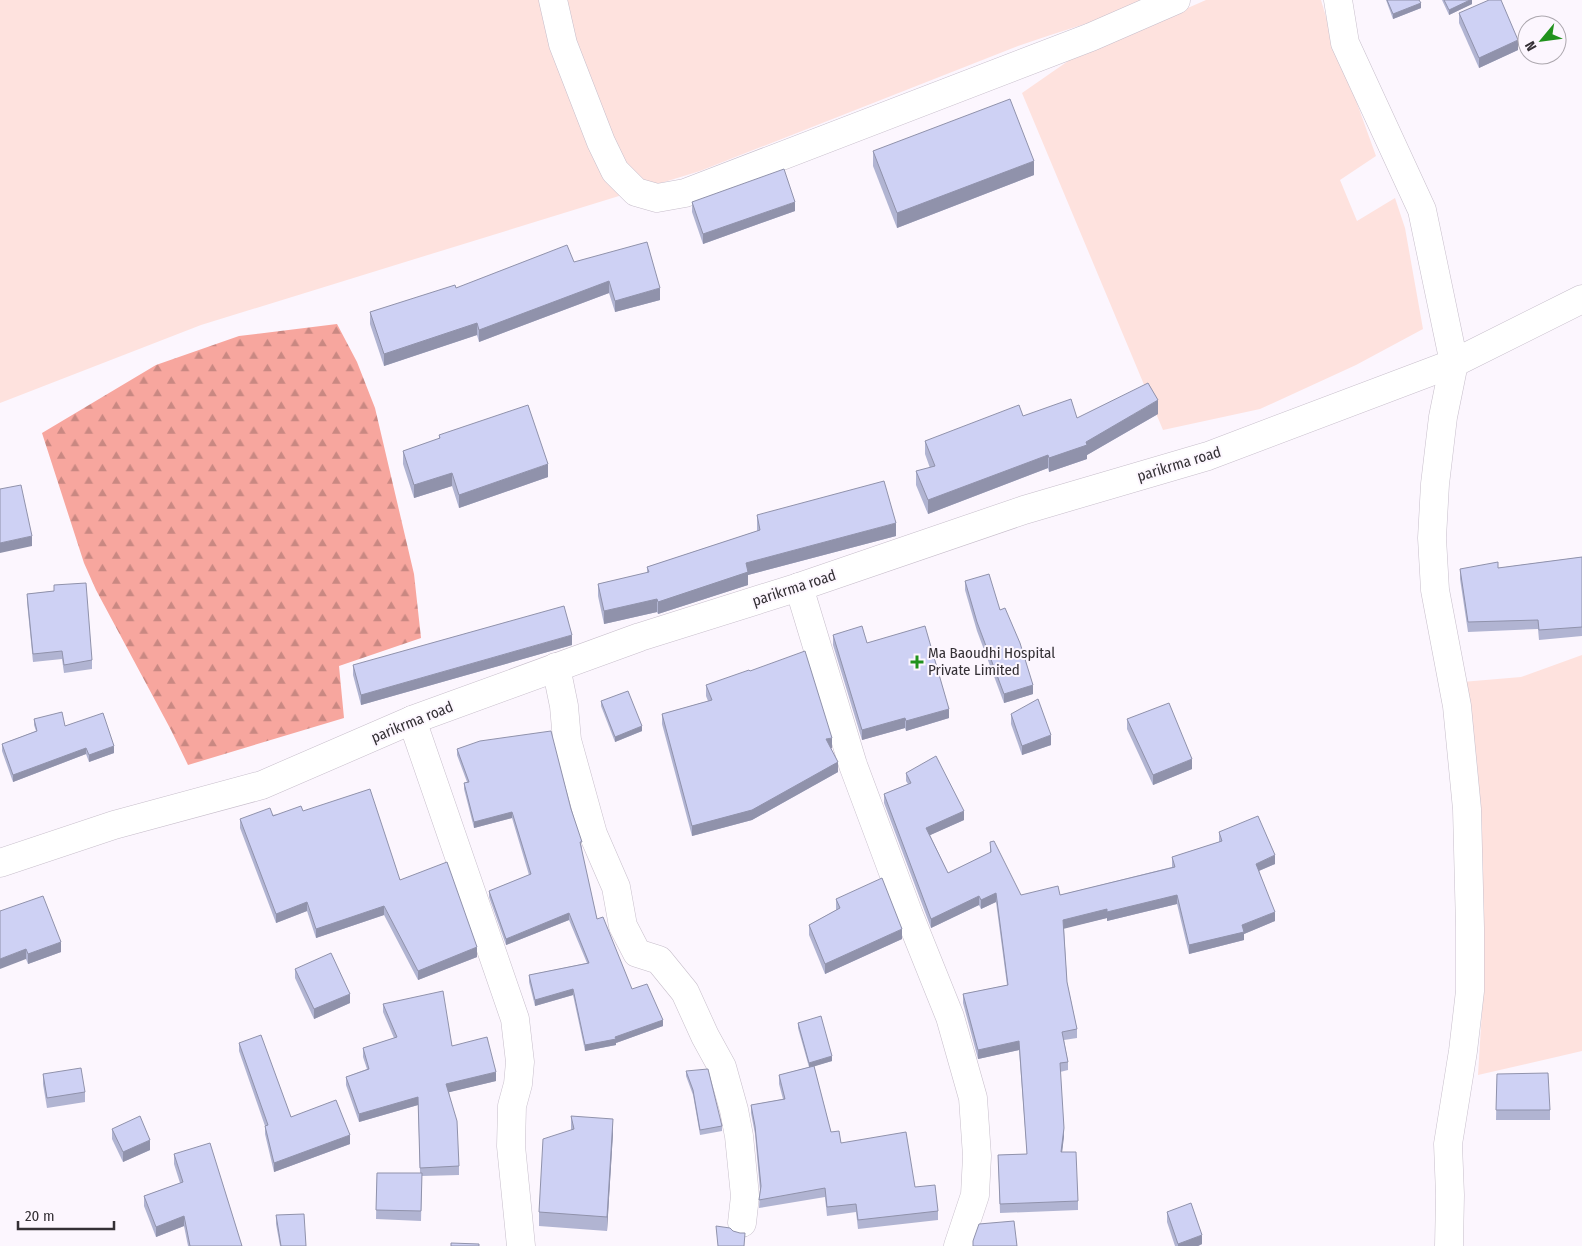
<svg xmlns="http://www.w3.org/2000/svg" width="1582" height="1246" viewBox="0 0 1582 1246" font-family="'Fira Sans Condensed',sans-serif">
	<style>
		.green { fill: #fee2de }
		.forest { fill: url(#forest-firs) }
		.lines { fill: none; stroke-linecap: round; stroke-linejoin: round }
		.minor-casing { stroke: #c7becb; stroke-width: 29 }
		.minor { stroke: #fff; stroke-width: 28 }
		.wall { fill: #b1b4d2 }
		.shaded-wall { fill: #9092ab }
		.building { fill: #ced1f4; stroke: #9092ab }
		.poi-dot { fill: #21921d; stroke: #fcf6fe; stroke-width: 2 }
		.labels { text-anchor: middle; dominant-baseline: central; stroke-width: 4; stroke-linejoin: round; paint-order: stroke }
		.street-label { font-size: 15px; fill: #343035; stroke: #fcf6fe }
		.poi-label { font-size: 15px; fill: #343035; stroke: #fcf6fe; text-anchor: start }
	</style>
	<defs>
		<pattern id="forest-firs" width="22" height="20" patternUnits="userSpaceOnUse" patternTransform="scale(1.25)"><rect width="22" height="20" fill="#f7a69e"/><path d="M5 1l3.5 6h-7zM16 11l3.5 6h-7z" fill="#c98882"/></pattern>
	</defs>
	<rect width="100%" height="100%" fill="#fcf6fe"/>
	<g class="green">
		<path d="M0,0H1155C1110,17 1063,30 1018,46L700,171L201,325L0,403Z"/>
		<polygon points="1206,0 1321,0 1327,20 1376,156 1340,180 1357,221 1395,198 1405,228 1423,329 1356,365 1260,409 1163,430 1022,93 1071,59"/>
		<polygon points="1582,655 1582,1051 1478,1075 1484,978 1481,883 1462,682 1521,677"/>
	</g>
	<polygon class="forest" points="337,324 357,362 375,408 414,574 421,638 339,666 344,718 188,765 171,730 96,590 84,563 42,433 156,365 239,336"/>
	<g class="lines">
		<defs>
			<g id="minor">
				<polyline points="553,0 563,44 601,142 615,171 636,192 657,198 685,193 1091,37 1176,0"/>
				<polyline points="1338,0 1345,43 1422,210 1454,363 1443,417 1435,484 1432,538 1435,590 1457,706 1467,809 1470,928 1470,991 1463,1051 1448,1144 1450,1195 1449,1246"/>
				<polyline points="799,587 853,765 909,915 950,1017 973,1098 977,1156 975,1195 958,1246"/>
				<polyline points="556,667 564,706 567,740 593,834 616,887 623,926 637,953 659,960 685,992 705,1036 722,1067 734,1110 739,1136 745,1196 742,1223"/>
				<polyline points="412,720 515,1019 520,1062 518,1084 512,1106 511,1146 521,1246"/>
				<polyline points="0,863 114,825 262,785 412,720 640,637 799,587 1024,510 1208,456 1454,363 1582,299"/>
			</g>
		</defs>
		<use href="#minor" class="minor-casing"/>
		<use href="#minor" class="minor"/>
	</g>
	<g class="wall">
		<polygon points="1386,0 1419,0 1421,8 1393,19"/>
		<polygon points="1442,0 1472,0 1472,4 1449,15"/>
		<polygon points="1459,13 1518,50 1479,68 1459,23"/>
		<polygon points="873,151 1034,175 897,228 873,166"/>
		<polygon points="692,202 795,211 703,244 692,212"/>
		<polygon points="574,262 660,300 615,312 609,293 479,342 477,335 384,366 370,324 370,312 456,288"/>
		<polygon points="1158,414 1087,455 1087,459 1049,472 1048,468 928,514 916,485 916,471 930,468 925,454 925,441 1023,416 1077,418"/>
		<polygon points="439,435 548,477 459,508 452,486 414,498 403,464 403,451 439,439"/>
		<polygon points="757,515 896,536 748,575 748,585 658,614 657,612 604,624 598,596 598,584 647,573 647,567 757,531"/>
		<polygon points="1582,557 1582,636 1539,640 1538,629 1468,632 1460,579 1460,569 1498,568"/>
		<polygon points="965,581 1000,610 1033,694 1004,703 977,631 965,590"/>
		<polygon points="54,585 92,660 92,669 64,673 62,659 33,662 27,602 27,594 54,591"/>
		<polygon points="833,635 867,643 949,718 906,731 905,728 862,740 833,645"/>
		<polygon points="572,645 361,705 353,675 353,665"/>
		<polygon points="750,671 832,748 831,748 838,772 752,820 692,836 662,724 662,714 708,701 706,696 706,685"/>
		<polygon points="601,701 642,731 615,742 601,706"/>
		<polygon points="1011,714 1051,745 1022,755 1011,724"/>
		<polygon points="34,719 65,726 114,753 89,762 86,754 13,782 2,751 2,744 36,731 34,725"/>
		<polygon points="1127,719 1192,769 1153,785 1127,729"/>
		<polygon points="457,749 571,809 582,848 581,848 597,919 632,989 663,1026 616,1043 616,1045 585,1051 573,995 535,1006 529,982 529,975 587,963 569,920 506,945 489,897 489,891 529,875 512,818 474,828 464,789 464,783 467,782 457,755"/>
		<polygon points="906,773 964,820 930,835 948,873 990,853 990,842 1021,895 1060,895 1172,867 1172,857 1219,842 1219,832 1275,864 1259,871 1275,921 1244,934 1244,940 1189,954 1177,904 1107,921 1107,918 1064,928 1067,982 1077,1029 1077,1038 1064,1040 1068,1062 1068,1070 1060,1072 1064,1136 1062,1152 1078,1201 1078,1210 1000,1213 998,1155 1027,1154 1019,1050 978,1059 963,1003 963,994 1007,985 996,902 981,909 979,905 931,928 884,803 884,794 908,784 906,781"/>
		<polygon points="303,811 400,880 477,957 418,980 384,915 316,938 307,911 276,923 240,828 240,819"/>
		<polygon points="836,899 902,939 825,974 809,935 809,925 836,910"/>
		<polygon points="0,911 61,952 28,964 26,959"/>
		<polygon points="295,969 350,1003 314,1019 295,978"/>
		<polygon points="383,1004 452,1046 496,1081 449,1092 459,1166 459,1175 422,1176 421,1221 376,1219 377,1173 420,1173 418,1105 359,1122 346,1085 346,1077 367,1069 363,1057 363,1048 394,1038 383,1012"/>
		<polygon points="798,1023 832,1061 814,1066 831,1132 841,1143 915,1187 938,1211 938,1220 858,1229 856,1212 827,1216 825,1197 759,1208 760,1190 755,1134 751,1113 751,1105 783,1099 779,1084 779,1075 809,1067 798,1028"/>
		<polygon points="239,1043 291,1117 350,1144 274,1172 265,1134 265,1126 239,1051"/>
		<polygon points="686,1071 722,1126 722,1131 700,1135 693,1095 686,1076"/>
		<polygon points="43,1074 85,1092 85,1102 47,1108 43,1084"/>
		<polygon points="1497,1074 1550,1110 1550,1120 1496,1120"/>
		<polygon points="571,1116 613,1133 607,1231 539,1226 539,1212 571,1130"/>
		<polygon points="112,1129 150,1150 123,1162 112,1139"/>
		<polygon points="174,1154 242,1246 188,1246 184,1226 156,1237 144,1206 144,1196 180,1183 174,1164"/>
		<polygon points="1167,1212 1202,1244 1198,1246 1175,1246 1167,1222"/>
		<polygon points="276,1215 306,1246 280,1246 276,1224"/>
	</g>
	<g class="shaded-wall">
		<polygon points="1470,0 1472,0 1472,4 1449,15 1449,10"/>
		<polygon points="1421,3 1421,8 1393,19 1393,14"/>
		<polygon points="1518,40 1518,50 1479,68 1479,58"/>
		<polygon points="1034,161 1034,175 897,228 897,213"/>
		<polygon points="795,202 795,211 703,244 703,234"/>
		<polygon points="609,281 609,293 479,342 479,330"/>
		<polygon points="660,288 660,300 615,312 615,301"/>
		<polygon points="477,323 477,335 384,366 384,354"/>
		<polygon points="1158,400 1158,414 1087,455 1087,459 1049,472 1049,458 1086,442"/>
		<polygon points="1048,455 1048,468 928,514 928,500"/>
		<polygon points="548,464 548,477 459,508 459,495"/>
		<polygon points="452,473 452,486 414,498 414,485"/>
		<polygon points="896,523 896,536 748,575 748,585 658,614 658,602 746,563"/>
		<polygon points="32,536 32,546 0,553 0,543"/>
		<polygon points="657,599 657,612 604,624 604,611"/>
		<polygon points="572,635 572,645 361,705 361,695"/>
		<polygon points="1033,685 1033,694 1004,703 1004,694"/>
		<polygon points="949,709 949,718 906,731 906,721"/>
		<polygon points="905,718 905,728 862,740 862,730"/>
		<polygon points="642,726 642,731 615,742 615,737"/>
		<polygon points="1051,735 1051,745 1022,755 1022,746"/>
		<polygon points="832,738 832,748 826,750 826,739"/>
		<polygon points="114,746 114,753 89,762 89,755"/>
		<polygon points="86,748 86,754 13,782 13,775"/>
		<polygon points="1192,759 1192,769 1153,785 1153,775"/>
		<polygon points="838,762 838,772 752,820 692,836 692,826"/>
		<polygon points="964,811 964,820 926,837 926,828"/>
		<polygon points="512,812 512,818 474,828 474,822"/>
		<polygon points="1275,855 1275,864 1256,872 1256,864"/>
		<polygon points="996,893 996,902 981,909 981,900"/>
		<polygon points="1177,895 1177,904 1107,921 1107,912"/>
		<polygon points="979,896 979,905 931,928 931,919"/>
		<polygon points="307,902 307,911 276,923 276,914"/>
		<polygon points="384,906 384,915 316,938 316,929"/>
		<polygon points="1107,909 1107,918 1063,929 1063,920"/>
		<polygon points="1275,912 1275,921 1244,934 1244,940 1189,954 1189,945 1242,925"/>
		<polygon points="569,913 569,920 506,945 506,939"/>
		<polygon points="902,929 902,939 825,974 825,964"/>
		<polygon points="61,942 61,952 28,964 28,954"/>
		<polygon points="477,947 477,957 418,980 418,971"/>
		<polygon points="26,949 26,959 0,969 0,959"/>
		<polygon points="573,989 573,995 535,1006 535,1000"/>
		<polygon points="350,994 350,1003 314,1019 314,1009"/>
		<polygon points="663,1020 663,1026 616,1043 616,1045 585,1051 585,1045 615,1037"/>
		<polygon points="1019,1041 1019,1050 978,1059 978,1050"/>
		<polygon points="832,1056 832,1061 809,1068 809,1063"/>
		<polygon points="496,1072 496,1081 446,1093 446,1084"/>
		<polygon points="418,1097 418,1105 359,1122 359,1114"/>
		<polygon points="613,1119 613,1133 607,1231 607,1217"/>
		<polygon points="1064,1128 1064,1136 1061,1161 1061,1152"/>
		<polygon points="350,1135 350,1144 274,1172 274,1163"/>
		<polygon points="150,1140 150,1150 123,1162 123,1152"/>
		<polygon points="184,1216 184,1226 156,1237 156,1227"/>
		<polygon points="1202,1235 1202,1244 1198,1246 1178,1246 1178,1244"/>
	</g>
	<g class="building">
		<polygon points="1387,0 1419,0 1421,3 1393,14"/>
		<polygon points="1444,0 1470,0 1449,10"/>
		<polygon points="1489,0 1501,0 1518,40 1479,58 1459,13"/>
		<polygon points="1010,99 1034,161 897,213 873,151"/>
		<polygon points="784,169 795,202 703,234 692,202"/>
		<polygon points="647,242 660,288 615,301 609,281 479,330 477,323 384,354 370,312 455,285 456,288 567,245 574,262"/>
		<polygon points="1148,383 1158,400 1086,442 1087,445 1049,458 1048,455 928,500 916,471 935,466 925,441 1019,405 1023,416 1071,399 1077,418"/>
		<polygon points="528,405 548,464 459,495 452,473 414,485 403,451 440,438 439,435"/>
		<polygon points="884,481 896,523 746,563 748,572 658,602 657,599 604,611 598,584 649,572 647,567 760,530 757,515"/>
		<polygon points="21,485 32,536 0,543 0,489"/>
		<polygon points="1582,557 1582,627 1539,630 1538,620 1468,622 1460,569 1498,562 1498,568"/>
		<polygon points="989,574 1000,610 1005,608 1020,643 1033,685 1004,694 977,622 965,581"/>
		<polygon points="86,583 92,660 64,665 62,651 33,654 27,594 54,591 54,585"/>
		<polygon points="564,606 572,635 361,695 353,665"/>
		<polygon points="862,626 867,643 925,626 949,709 906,721 905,718 862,730 833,635"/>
		<polygon points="805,651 832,738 826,739 838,762 752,810 692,826 662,714 712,700 706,685 749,670 750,671"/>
		<polygon points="628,691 642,726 615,737 601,701"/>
		<polygon points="1038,699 1051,735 1022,746 1011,714"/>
		<polygon points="1169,703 1192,759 1153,775 1127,719"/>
		<polygon points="62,712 65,726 103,713 114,746 89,755 86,748 13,775 2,744 37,731 34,719"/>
		<polygon points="551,731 571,809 582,842 580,842 597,919 603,917 632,989 647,984 663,1020 615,1037 616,1039 585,1045 573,989 535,1000 529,975 589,963 569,913 506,939 489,891 531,874 512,812 474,822 464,783 469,782 457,749 480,741"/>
		<polygon points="936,756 964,811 926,828 948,873 991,852 990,842 994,841 1021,895 1058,886 1060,895 1175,867 1172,857 1222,841 1219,832 1258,816 1275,855 1256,864 1275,912 1242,925 1244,932 1189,945 1177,895 1107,912 1107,909 1063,920 1067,982 1077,1029 1062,1032 1068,1062 1060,1063 1064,1128 1061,1152 1076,1152 1078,1201 1000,1204 998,1155 1027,1154 1019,1041 978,1050 963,994 1008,985 996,893 981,900 979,896 931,919 884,794 911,783 906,773"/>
		<polygon points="370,789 400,880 447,862 477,947 418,971 384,906 316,929 307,902 276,914 240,819 270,808 273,816 301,806 303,811"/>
		<polygon points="882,878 902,929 825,964 809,925 840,908 836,899"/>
		<polygon points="43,896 61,942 28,954 26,949 0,959 0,911"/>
		<polygon points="331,953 350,994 314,1009 295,969"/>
		<polygon points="443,991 452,1046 487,1037 496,1072 446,1084 457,1121 459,1166 420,1168 418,1097 359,1114 346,1077 369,1069 363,1048 397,1037 383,1004"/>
		<polygon points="821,1016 832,1056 809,1063 798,1023"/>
		<polygon points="261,1035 291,1117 336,1100 350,1135 274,1163 265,1126 268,1125 239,1043"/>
		<polygon points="814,1066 831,1132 839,1131 841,1143 906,1132 915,1187 935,1185 938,1211 858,1220 856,1204 827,1207 825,1188 759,1200 761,1186 755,1126 751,1105 785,1099 779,1075"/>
		<polygon points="81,1068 85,1092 47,1098 43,1074"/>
		<polygon points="708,1069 722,1126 700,1130 693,1090 686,1071"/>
		<polygon points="1548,1073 1550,1110 1496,1110 1497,1074"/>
		<polygon points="140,1116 150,1140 123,1152 112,1129"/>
		<polygon points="571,1116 613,1119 607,1217 539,1212 543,1139 574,1129"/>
		<polygon points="210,1143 242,1246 190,1246 184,1216 156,1227 144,1196 183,1182 174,1154"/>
		<polygon points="377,1173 422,1173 421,1211 376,1210"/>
		<polygon points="1191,1203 1202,1235 1178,1244 1167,1212"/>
		<polygon points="304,1214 306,1246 281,1246 276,1215"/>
		<polygon points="1014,1221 1017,1246 973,1246 973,1241 979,1224"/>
		<polygon points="716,1226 730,1228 733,1231 740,1233 745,1233 744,1246 718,1246"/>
		<polygon points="451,1243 479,1244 479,1246 451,1246"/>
	</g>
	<path class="poi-dot" d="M914.5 654.5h5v5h5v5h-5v5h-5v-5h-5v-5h5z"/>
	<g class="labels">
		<g class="street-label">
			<text transform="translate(1179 464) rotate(-17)">parikrma road</text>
			<text transform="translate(794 588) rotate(-18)">parikrma road</text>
			<text transform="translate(412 722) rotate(-22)">parikrma road</text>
		</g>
		<g class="poi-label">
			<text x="928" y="653">Ma Baoudhi Hospital<tspan x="928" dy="17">Private Limited</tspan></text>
		</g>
	</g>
	<g transform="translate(1542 40) rotate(241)"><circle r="24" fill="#fcf6fe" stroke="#aca7ae"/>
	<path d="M0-4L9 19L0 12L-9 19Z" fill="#21921d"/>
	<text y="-8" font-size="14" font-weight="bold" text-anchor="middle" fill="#343035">N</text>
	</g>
	<path d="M18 1221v8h96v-8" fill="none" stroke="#343035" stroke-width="2.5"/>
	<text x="25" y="1221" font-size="15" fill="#343035" stroke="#fcf6fe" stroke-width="4" paint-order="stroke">20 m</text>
</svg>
